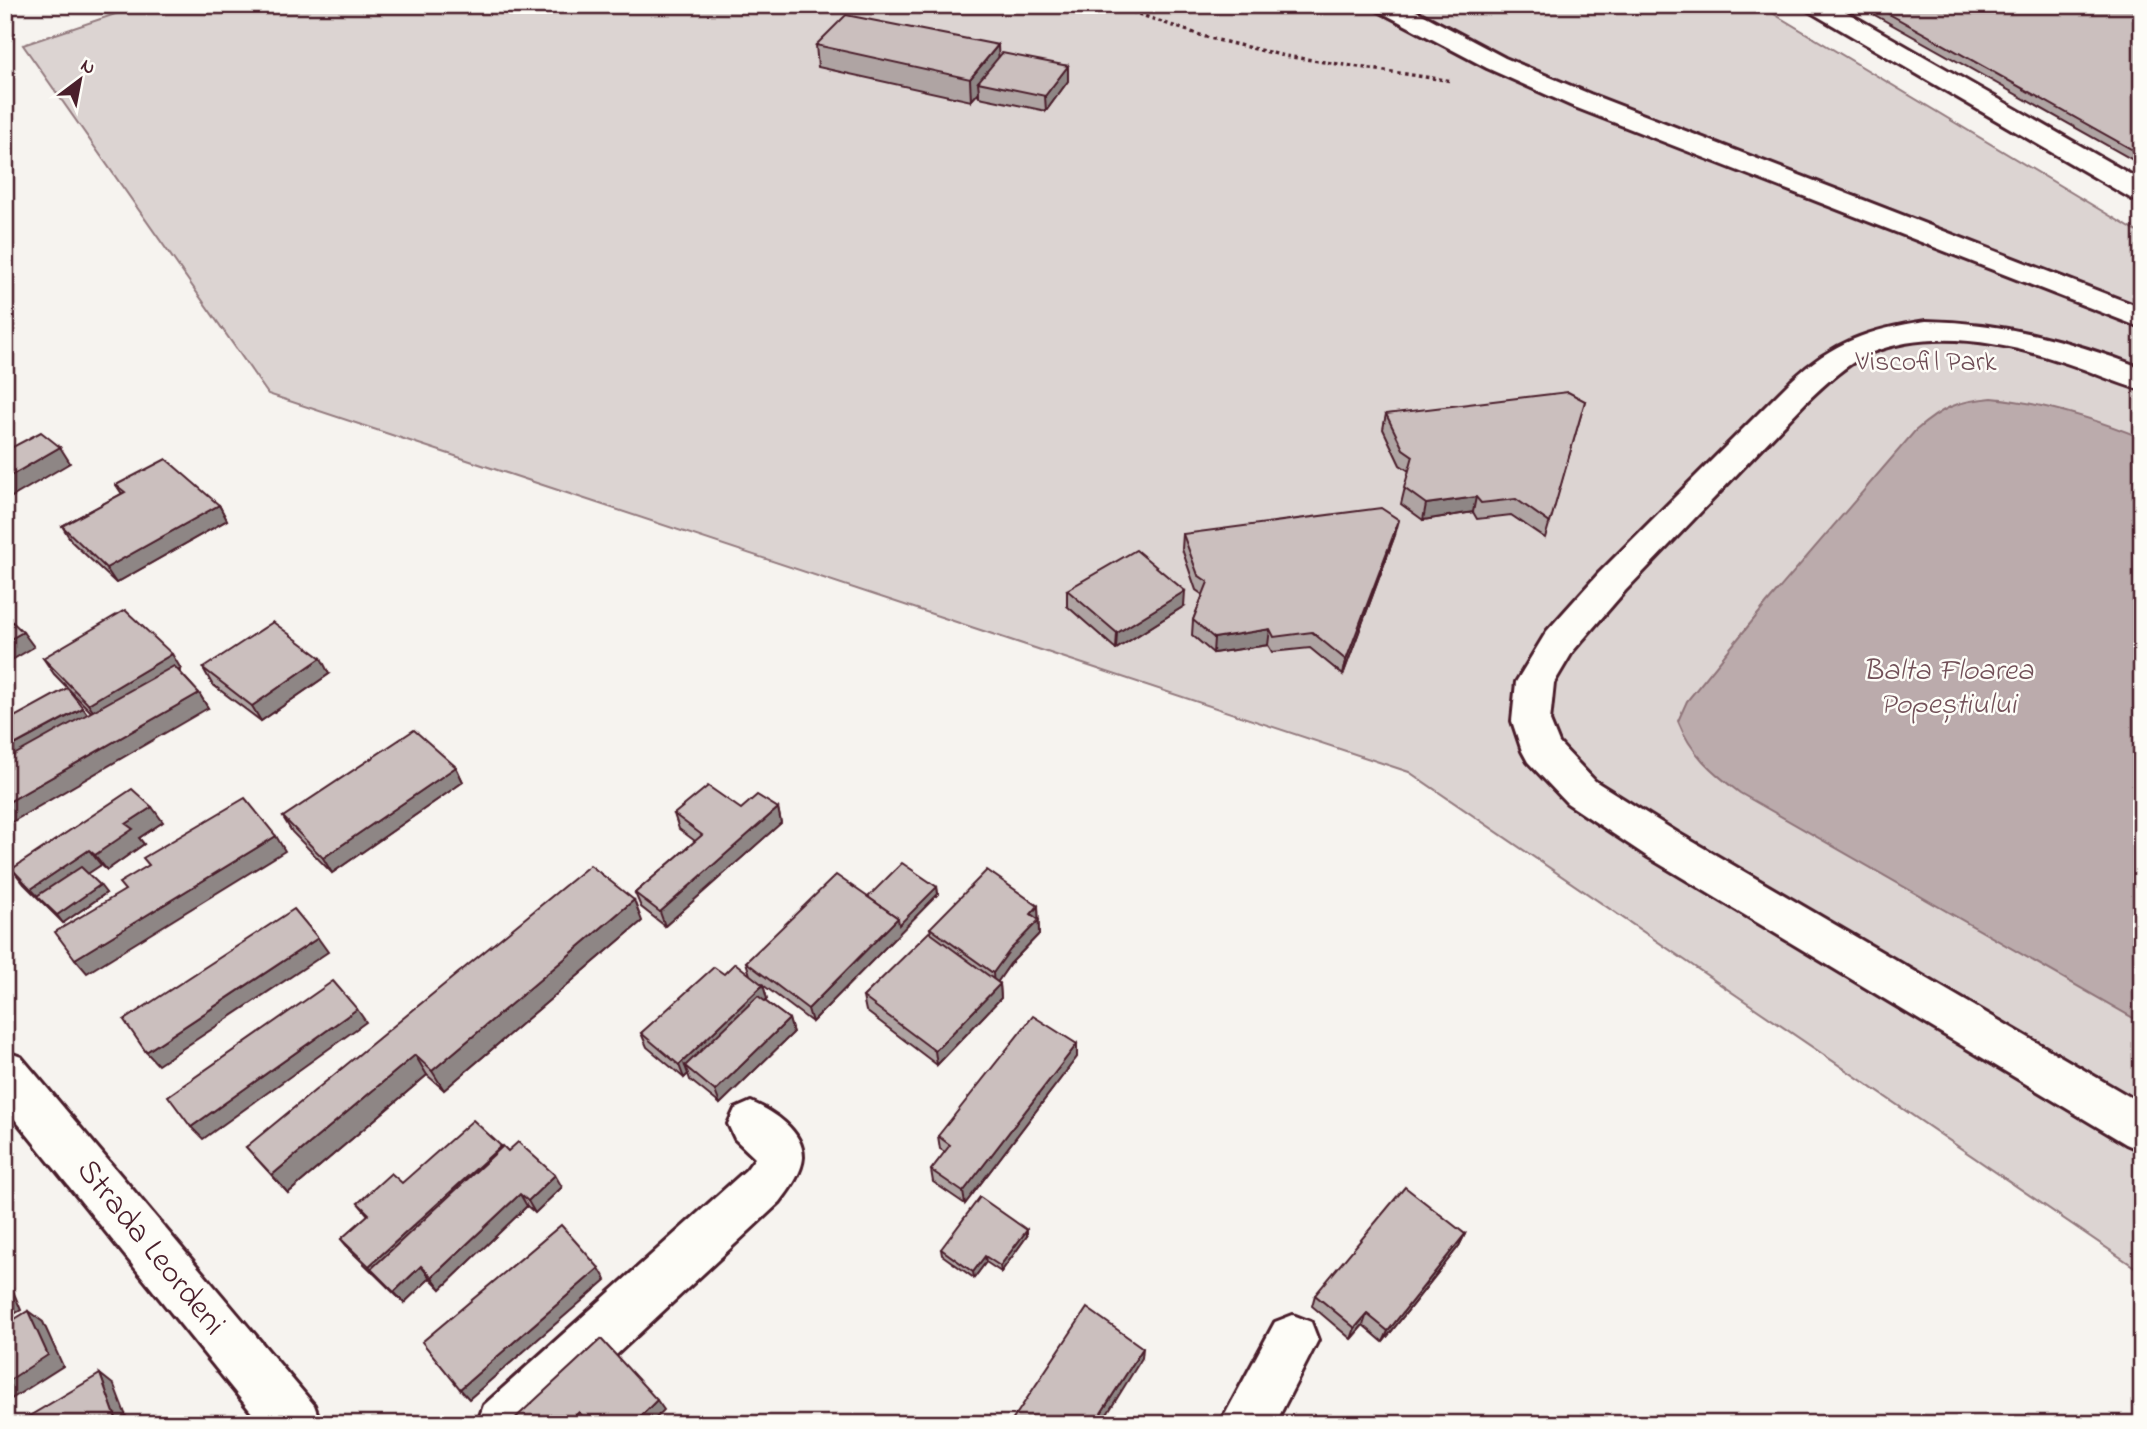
<svg xmlns="http://www.w3.org/2000/svg" width="2147" height="1429" viewBox="0 0 2147 1429" font-family="'Indie Flower',sans-serif">
	<style>
		.green { fill: #dcd4d2; stroke: #937a7e; stroke-width: 2 }
		.water { fill: #bbabac; stroke: #8e7378; stroke-width: 2 }
		.lines { fill: none; stroke-linecap: round; stroke-linejoin: round }
		.minor-casing { stroke: #4a1f2b; stroke-width: 6 }
		.major-casing { stroke: #4a1f2b; stroke-width: 6 }
		.path { stroke: #4a1f2b; stroke-width: 3.5; stroke-dasharray: 3.5 3.5; stroke-linecap: butt }
		.minor { fill: #fdfcf7; fill-rule: evenodd }
		.major { fill: #fdfcf7; fill-rule: evenodd }
		.wall { fill: #afa4a3; stroke: #4a1f2b; stroke-width: 2 }
		.shaded-wall { fill: #8e8685; stroke: #4a1f2b; stroke-width: 2 }
		.building { fill: #cbbfbe; stroke: #4a1f2b; stroke-width: 2 }
		.labels { text-anchor: middle; dominant-baseline: central; stroke-width: 5; stroke-linejoin: round; paint-order: stroke }
		.park-label { font-size: 28px; fill: #6e4c55; stroke: #fdfcf7 }
		.water-label { font-size: 30px; font-style: italic; fill: #725058; stroke: #fdfcf7 }
		.near-street-label { font-size: 33px; fill: #4a1f2b; stroke: #fdfcf7 }
	</style>
	<rect width="100%" height="100%" fill="#f6f3ef"/>
	<filter id="ink" filterUnits="userSpaceOnUse"><feTurbulence type="fractalNoise" baseFrequency=".0143" numOctaves="2"/><feDisplacementMap in="SourceGraphic" scale="14" xChannelSelector="R" yChannelSelector="G"/><feConvolveMatrix kernelMatrix="1 2 1 2 8 2 1 2 1" color-interpolation-filters="sRGB"/></filter>
	<g filter="url(#ink)">
		<polygon class="green" points="142,5 1494,5 1533,12 1555,5 1759,5 2142,235 2142,1272 1409,772 268,394 23,45"/>
		<path class="water" d="M1992,398C2044,403 2093,418 2142,438V1023L1740,793C1712,772 1691,754 1678,721L1687,701L1767,603L1915,431C1942,408 1956,401 1992,398Z"/>
		<g class="lines">
			<defs>
				<g id="minor">
					<polygon points="1374,5 1405,5 1505,58 1590,94 2142,308 2142,328 1572,106 1487,68 1377,10"/>
					<polygon points="1804,5 1834,5 2142,181 2142,201 2132,199 1807,10"/>
					<path d="M1926,321C2001,322 2072,341 2142,368V390C2116,383 2091,371 2066,363C2005,342 1932,328 1870,353C1846,364 1825,384 1806,402L1625,591L1573,651L1554,683L1550,721L1559,743L1595,781L1678,833L2142,1104V1151L2126,1144L1648,857L1567,803L1528,762L1522,751L1512,721L1516,682L1547,631L1599,573L1791,381C1833,342 1870,329 1926,321Z"/>
					<path d="M751,1102C772,1111 803,1130 803,1157C802,1173 789,1190 780,1202L542,1424H477L484,1405L746,1170L755,1158L735,1139L728,1124L735,1109Z"/>
					<polygon points="1293,1315 1311,1322 1318,1340 1275,1424 1220,1424 1275,1322"/>
				</g>
				<polygon id="major" points="5,1051 21,1057 314,1405 321,1424 261,1424 5,1107"/>
			</defs>
			<use href="#minor" class="minor-casing"/>
			<use href="#major" class="major-casing"/>
			<polyline class="path" points="1112,5 1209,38 1285,56 1452,81"/>
			<use href="#minor" class="minor"/>
			<use href="#major" class="major"/>
		</g>
		<g class="wall">
			<polygon points="1857,5 2142,5 2142,165"/>
			<polygon points="816,45 999,57 1068,66 1068,81 1046,111 979,97 979,92 971,101 818,67"/>
			<polygon points="1585,401 1545,538 1511,515 1477,519 1473,512 1423,520 1401,504 1409,471 1400,465 1383,429 1386,414"/>
			<polygon points="116,485 219,505 227,520 116,583 72,542 62,526 122,494"/>
			<polygon points="1183,534 1395,535 1343,675 1310,648 1272,652 1268,645 1213,653 1192,635 1193,620 1203,595 1196,590 1182,549"/>
			<polygon points="1067,590 1184,606 1116,649 1067,606"/>
			<polygon points="43,658 181,669 179,671 199,693 208,708 91,712 54,674"/>
			<polygon points="203,668 329,674 261,721 212,684"/>
			<polygon points="456,767 463,782 332,873 292,832 283,817"/>
			<polygon points="778,808 781,823 665,926 641,907 635,893 695,841 679,829 674,814 741,809"/>
			<polygon points="163,822 139,838 144,844 107,870 101,865 87,873 106,893 63,923 24,884 12,869"/>
			<polygon points="937,887 938,894 812,1022 763,985 767,999 765,1001 789,1019 793,1033 720,1104 690,1080 688,1074 684,1078 647,1047 641,1033 724,974 750,975 746,962 868,897"/>
			<polygon points="1038,906 1039,934 1010,964 997,982 1000,984 1001,998 937,1065 866,1011 863,997 931,934 930,928"/>
			<polygon points="642,921 444,1090 427,1075 288,1193 246,1147"/>
			<polygon points="1077,1057 965,1204 933,1182 931,1170 945,1152 940,1149 938,1136"/>
			<polygon points="502,1147 562,1187 535,1213 527,1206 441,1289 430,1278 404,1303 351,1251 341,1239 368,1215 358,1203 402,1183"/>
			<polygon points="1465,1234 1459,1246 1383,1342 1363,1325 1351,1339 1312,1306 1315,1295"/>
			<polygon points="1027,1236 1001,1272 986,1262 974,1278 942,1255 941,1249"/>
		</g>
		<g class="shaded-wall">
			<polygon points="998,45 999,67 978,82 979,92 971,101 970,79"/>
			<polygon points="1068,66 1068,81 1046,111 1045,96"/>
			<polygon points="60,447 70,463 5,501 5,479"/>
			<polygon points="1476,497 1473,512 1423,520 1426,504"/>
			<polygon points="219,505 227,520 116,583 106,568"/>
			<polygon points="1399,520 1395,535 1343,675 1346,660"/>
			<polygon points="1185,591 1184,606 1116,649 1117,633"/>
			<polygon points="1270,629 1268,645 1213,653 1214,638"/>
			<polygon points="23,632 34,647 5,664 5,642"/>
			<polygon points="172,654 181,669 99,720 88,704"/>
			<polygon points="321,658 329,674 261,721 252,706"/>
			<polygon points="199,693 208,708 5,826 5,804"/>
			<polygon points="83,708 94,723 5,772 5,750"/>
			<polygon points="456,767 463,782 332,873 323,858"/>
			<polygon points="152,807 163,822 139,838 144,844 107,870 95,855 126,824"/>
			<polygon points="778,808 781,823 665,926 660,912"/>
			<polygon points="276,836 285,851 87,973 75,959"/>
			<polygon points="89,850 101,865 44,903 31,889"/>
			<polygon points="100,885 106,893 63,923 57,915"/>
			<polygon points="937,887 938,894 812,1022 808,1009 898,918"/>
			<polygon points="634,900 642,921 444,1090 432,1071"/>
			<polygon points="1038,906 1039,934 1010,964 994,987 993,973 1031,914"/>
			<polygon points="318,938 328,952 158,1065 146,1052"/>
			<polygon points="1000,984 1001,998 937,1065 935,1051"/>
			<polygon points="763,985 767,999 691,1071 685,1066 688,1074 684,1078 679,1065"/>
			<polygon points="357,1009 366,1022 203,1139 191,1127"/>
			<polygon points="789,1019 793,1033 720,1104 715,1091"/>
			<polygon points="1077,1044 1077,1057 965,1204 963,1192"/>
			<polygon points="415,1055 427,1075 288,1193 272,1175"/>
			<polygon points="501,1146 509,1158 380,1277 369,1266"/>
			<polygon points="555,1175 562,1187 535,1213 528,1201"/>
			<polygon points="520,1194 527,1206 441,1289 432,1277"/>
			<polygon points="1027,1230 1027,1236 1001,1272 1000,1266"/>
			<polygon points="1465,1234 1459,1246 1383,1342 1388,1331"/>
			<polygon points="985,1256 986,1262 974,1278 973,1272"/>
			<polygon points="421,1266 430,1278 404,1303 394,1292"/>
			<polygon points="599,1268 606,1280 469,1399 460,1389"/>
			<polygon points="5,1272 21,1310 5,1319"/>
			<polygon points="28,1311 43,1322 63,1366 5,1403 5,1383"/>
			<polygon points="1367,1314 1363,1325 1351,1339 1355,1328"/>
			<polygon points="1143,1348 1142,1358 1101,1424 1094,1424"/>
			<polygon points="100,1374 114,1385 129,1424 118,1424"/>
			<polygon points="657,1400 664,1410 650,1424 633,1424"/>
			<polygon points="579,1412 587,1422 585,1424 567,1424"/>
		</g>
		<g class="building">
			<polygon points="1873,5 2142,5 2142,155"/>
			<polygon points="846,15 998,45 970,79 816,45"/>
			<polygon points="1002,53 1068,66 1045,96 978,82"/>
			<polygon points="1568,392 1585,401 1550,523 1516,499 1481,503 1476,497 1426,504 1404,488 1413,456 1403,449 1386,414"/>
			<polygon points="41,432 60,447 5,479 5,451"/>
			<polygon points="166,459 219,505 106,568 62,526 125,492 116,485"/>
			<polygon points="1381,508 1399,520 1346,660 1312,632 1274,637 1270,629 1214,638 1193,620 1208,582 1198,575 1183,534"/>
			<polygon points="1136,550 1185,591 1117,633 1067,590"/>
			<polygon points="125,610 172,654 88,704 43,658"/>
			<polygon points="5,615 23,632 5,642"/>
			<polygon points="273,622 321,658 252,706 203,668"/>
			<polygon points="174,666 199,693 5,804 5,760"/>
			<polygon points="67,688 83,708 5,750 5,722"/>
			<polygon points="414,730 456,767 323,858 283,817"/>
			<polygon points="708,786 741,809 757,795 778,808 660,912 635,893 702,835 674,814"/>
			<polygon points="132,789 152,807 126,824 133,829 95,855 89,850 31,889 12,869"/>
			<polygon points="245,798 276,836 75,959 55,932 125,890 119,883 149,865 143,858"/>
			<polygon points="902,863 937,887 899,925 898,918 868,897"/>
			<polygon points="590,865 634,900 432,1071 415,1055 272,1175 246,1147"/>
			<polygon points="81,867 100,885 57,915 37,896"/>
			<polygon points="987,870 1038,906 1031,914 1039,920 1010,950 993,973 930,928"/>
			<polygon points="836,875 898,918 808,1009 746,962"/>
			<polygon points="294,909 318,938 146,1052 124,1020"/>
			<polygon points="929,932 1000,984 935,1051 863,997"/>
			<polygon points="735,963 763,985 679,1065 641,1033 714,967 724,974"/>
			<polygon points="333,981 357,1009 191,1127 168,1096"/>
			<polygon points="758,996 789,1019 715,1091 685,1066"/>
			<polygon points="1033,1016 1077,1044 963,1192 931,1170 950,1145 938,1136"/>
			<polygon points="473,1120 501,1146 369,1266 341,1239 369,1214 358,1203 391,1173 402,1183"/>
			<polygon points="518,1142 555,1175 528,1201 520,1194 432,1277 421,1266 394,1292 371,1269 503,1146 508,1151"/>
			<polygon points="1405,1187 1465,1234 1388,1331 1367,1314 1355,1328 1315,1295"/>
			<polygon points="980,1197 1027,1230 1000,1266 985,1256 973,1272 941,1249"/>
			<polygon points="561,1225 599,1268 460,1389 422,1342"/>
			<polygon points="1087,1308 1143,1348 1094,1424 1010,1424"/>
			<polygon points="28,1311 48,1355 5,1383 5,1325"/>
			<polygon points="601,1339 657,1400 633,1424 589,1424 579,1412 567,1424 509,1424"/>
			<polygon points="100,1374 118,1424 16,1424"/>
		</g>
	</g>
	<g class="labels">
		<g class="park-label">
			<text x="1926" y="363">Viscofil Park</text>
		</g>
		<g class="water-label">
			<text x="1948" y="672">Balta Floarea<tspan x="1948" dy="34">Popeștiului</tspan></text>
		</g>
		<g class="near-street-label">
			<text transform="translate(150 1248) rotate(51)">Strada Leordeni</text>
		</g>
	</g>
	<rect width="2147" height="1429" fill="none" stroke="#fdfcf7" stroke-width="28"/>
	<rect x="14" y="14" width="2119" height="1401" fill="none" stroke="#4a1f2b" stroke-width="2.5" filter="url(#ink)"/>
	<g transform="translate(80 80) rotate(32)" stroke="#fdfcf7" stroke-width="5" paint-order="stroke">
	<path d="M0-5L12 26L0 18L-12 26Z" fill="#4a1f2b"/>
	<text y="-10" font-size="19" font-weight="bold" text-anchor="middle" fill="#4a1f2b">N</text>
	</g>
</svg>
